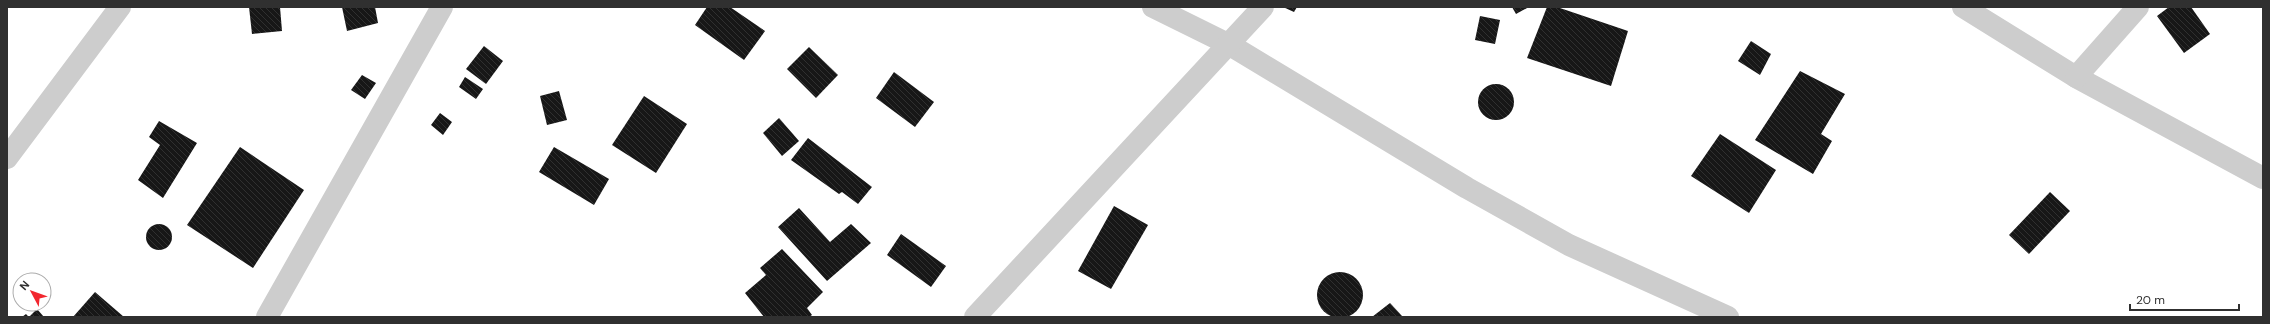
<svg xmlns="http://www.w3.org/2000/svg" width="2270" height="324" viewBox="0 0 2270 324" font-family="'DM Sans',sans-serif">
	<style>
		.building { fill: url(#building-back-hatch) }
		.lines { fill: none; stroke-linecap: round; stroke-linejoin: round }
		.street { stroke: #cdcdcd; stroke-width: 22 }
	</style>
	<defs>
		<pattern id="building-back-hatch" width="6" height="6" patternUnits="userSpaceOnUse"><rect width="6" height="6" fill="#171717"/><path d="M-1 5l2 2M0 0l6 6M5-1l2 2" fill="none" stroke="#303030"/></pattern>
	</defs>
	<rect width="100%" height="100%" fill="#fff"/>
	<g class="building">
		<polygon points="249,7 280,7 282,31 252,34"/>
		<polygon points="342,7 375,7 378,23 347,31"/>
		<polygon points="707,7 730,7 765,31 744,60 695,25"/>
		<polygon points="1283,7 1297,7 1294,12"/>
		<polygon points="1512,7 1529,7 1516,14"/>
		<polygon points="1547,7 1557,7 1628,31 1611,86 1527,58"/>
		<polygon points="2169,7 2191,7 2210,34 2184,53 2157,16"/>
		<polygon points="1480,16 1500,20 1495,44 1475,40"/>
		<polygon points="1751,41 1771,54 1760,75 1738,61"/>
		<polygon points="484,46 503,61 486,84 466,69"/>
		<polygon points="809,47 838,75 816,98 787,69"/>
		<polygon points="1800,71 1845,94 1821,134 1832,141 1813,174 1755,140"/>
		<polygon points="894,72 934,102 915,127 876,98"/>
		<polygon points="362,75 376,83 365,99 351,90"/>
		<polygon points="465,77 483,89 476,99 459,87"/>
		<circle cx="1496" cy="102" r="18"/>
		<polygon points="559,91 567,120 547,125 540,96"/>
		<polygon points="644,96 687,124 656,173 612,145"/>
		<polygon points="440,113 452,122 443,135 431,125"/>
		<polygon points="779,118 799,141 782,156 763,133"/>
		<polygon points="159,121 197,143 163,198 138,180 160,145 149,137"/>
		<polygon points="1720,134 1776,170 1749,213 1691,176"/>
		<polygon points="808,138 872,187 858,204 842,192 839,194 791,160"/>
		<polygon points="240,147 304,190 253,268 187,225"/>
		<polygon points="554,147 609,179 594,205 539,172"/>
		<polygon points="2050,192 2070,211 2029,254 2009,235"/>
		<polygon points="1114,206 1148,225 1111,289 1078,271"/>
		<polygon points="799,208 830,242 851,224 871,243 827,281 778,227"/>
		<circle cx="159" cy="237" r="13"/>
		<polygon points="901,234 946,266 931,287 887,255"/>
		<polygon points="782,249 823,292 807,308 812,315 809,317 764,317 745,293 766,275 760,268"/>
		<circle cx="1340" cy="295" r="23"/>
		<polygon points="95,292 124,317 73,317"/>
		<polygon points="1390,303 1403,317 1372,317"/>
		<polygon points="37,309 44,317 22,317 26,314 29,317"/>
	</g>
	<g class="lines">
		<g class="street">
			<polyline points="1153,7 1230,45 1467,188 1569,245 1728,317"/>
			<polyline points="1963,7 2076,77 2263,178"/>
			<polyline points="2076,77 2138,7"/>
			<polyline points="7,158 120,7"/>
			<polyline points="267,317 442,7"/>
			<polyline points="975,317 1263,7"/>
		</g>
	</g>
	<rect width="2270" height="324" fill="none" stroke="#303030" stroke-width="16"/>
	<g transform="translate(32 292) rotate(311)"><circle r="19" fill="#ffffff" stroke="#acacac"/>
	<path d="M0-3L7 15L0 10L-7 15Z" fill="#f2272f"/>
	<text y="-6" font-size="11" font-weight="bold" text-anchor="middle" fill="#303030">N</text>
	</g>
	<path d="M2130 304v6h109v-6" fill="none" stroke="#303030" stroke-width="2"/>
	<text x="2136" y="304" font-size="12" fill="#303030" stroke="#ffffff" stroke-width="3" paint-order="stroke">20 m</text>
</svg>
